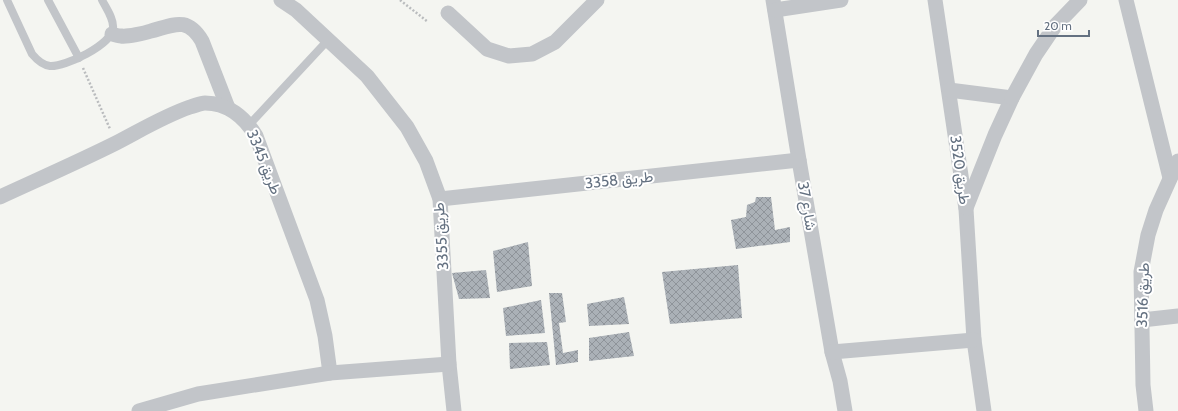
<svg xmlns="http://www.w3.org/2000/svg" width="1178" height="411" viewBox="0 0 1178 411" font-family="Cabin,Vazirmatn,sans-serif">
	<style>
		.building { fill: url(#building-cross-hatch) }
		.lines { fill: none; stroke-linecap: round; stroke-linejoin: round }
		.path { stroke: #babcbe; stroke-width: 2.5; stroke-dasharray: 2 2; stroke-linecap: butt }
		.service { stroke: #c2c5c9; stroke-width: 8 }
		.minor { stroke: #c2c5c9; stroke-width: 15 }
		.labels { text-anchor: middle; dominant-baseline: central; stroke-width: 4; stroke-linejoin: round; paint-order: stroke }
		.street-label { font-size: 15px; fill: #647181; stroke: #fff }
	</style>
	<defs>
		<pattern id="building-cross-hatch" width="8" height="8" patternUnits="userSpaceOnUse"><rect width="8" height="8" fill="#abb1b7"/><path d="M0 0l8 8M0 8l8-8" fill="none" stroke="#8f949a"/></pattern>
	</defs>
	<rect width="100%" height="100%" fill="#f4f5f1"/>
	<g class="building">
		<polygon points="756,197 771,197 775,230 790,227 790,242 736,249 731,220 746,217 747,205 755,202"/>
		<polygon points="528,242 532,286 497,292 493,251"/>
		<polygon points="738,265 742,318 670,324 662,272"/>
		<polygon points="486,270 490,298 459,299 452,273"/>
		<polygon points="549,293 562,293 566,322 559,323 563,353 578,350 578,362 556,365"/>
		<polygon points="624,297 629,324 589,326 587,304"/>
		<polygon points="541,300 545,333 506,336 503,308"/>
		<polygon points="629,332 634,356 589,361 589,338"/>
		<polygon points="547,342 550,365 510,369 509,343"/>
	</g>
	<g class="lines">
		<g class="path">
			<polyline points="400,0 428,22"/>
			<polyline points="83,68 110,129"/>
		</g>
		<g class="service">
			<path d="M7,0L32,54C37,60 42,65 50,66C65,67 112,45 113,28C114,19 106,8 102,0"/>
			<polyline points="48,0 79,58"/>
			<polyline points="249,125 328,40"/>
		</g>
		<g class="minor">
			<polyline points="281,0 296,10 367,76 407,127 426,161 440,199 449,364 454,411"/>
			<polyline points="773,0 799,160 832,352 840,381 845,411"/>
			<polyline points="935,0 966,209 974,340 984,411"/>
			<polyline points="1126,0 1170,178"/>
			<polyline points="775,10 841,0"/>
			<polyline points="448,13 487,49 509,56 532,54 555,42 597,0"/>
			<path d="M112,34C115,35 118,36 121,36C127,37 145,33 151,31C174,25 187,16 202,41L228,108"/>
			<polyline points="949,90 1012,98 995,135 966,208"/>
			<polyline points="1012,98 1036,54 1055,26 1080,0"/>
			<path d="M0,197C39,179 78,162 116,143C141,130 164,116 190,107C195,106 200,103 205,103C228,103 245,118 256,136L317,300L325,336L330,373"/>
			<polyline points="440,199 799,160"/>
			<polyline points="1142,320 1178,316"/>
			<polyline points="832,352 974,340"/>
			<polyline points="139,411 198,394 330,373 449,364"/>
			<polyline points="1146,411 1143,385 1141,272 1148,235 1156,210 1178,161"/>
		</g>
	</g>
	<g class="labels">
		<g class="street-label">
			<text transform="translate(264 162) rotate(68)">طريق 3345</text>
			<text transform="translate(960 170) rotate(82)">طريق 3520</text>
			<text transform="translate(619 180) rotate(-6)">طريق 3358</text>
			<text transform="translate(807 206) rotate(80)">شارع 37</text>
			<text transform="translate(441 236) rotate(-94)">طريق 3355</text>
			<text transform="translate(1143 295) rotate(-88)">طريق 3516</text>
		</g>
	</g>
	<path d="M1038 30v6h51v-6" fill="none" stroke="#647181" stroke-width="2"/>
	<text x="1044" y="30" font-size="12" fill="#647181" stroke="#ffffff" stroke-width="3" paint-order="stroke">20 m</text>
</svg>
